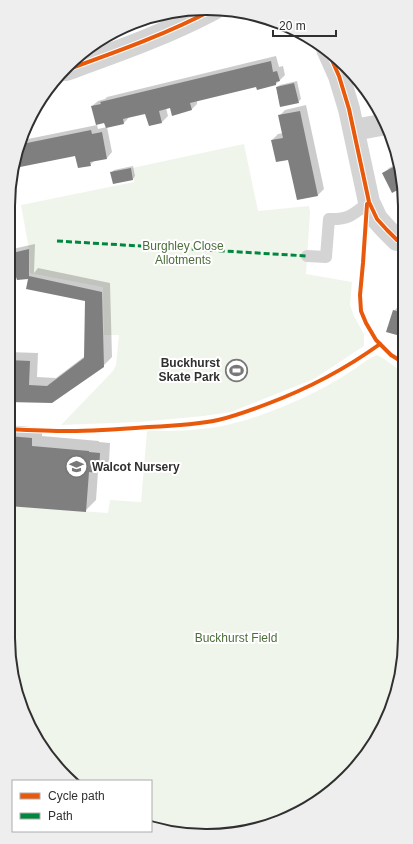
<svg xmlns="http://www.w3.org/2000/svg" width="413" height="844" viewBox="0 0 413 844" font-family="Helvetica,sans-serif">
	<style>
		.green { fill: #f0f5ec }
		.shadow { fill: #0003 }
		.building { fill: #7f7f7f }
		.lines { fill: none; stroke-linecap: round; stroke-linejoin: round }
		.service { stroke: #d4d4d4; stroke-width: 12 }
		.minor { stroke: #d4d4d4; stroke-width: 22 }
		.quiet { stroke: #00873e; stroke-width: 3; stroke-dasharray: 6 3; stroke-linecap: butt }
		.cycleway-casing { stroke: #fff; stroke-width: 6 }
		.cycleway { stroke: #e8590c; stroke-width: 4 }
		.labels { text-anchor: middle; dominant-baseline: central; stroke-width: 4; stroke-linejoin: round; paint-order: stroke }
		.park-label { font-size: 12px; fill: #4d6e3a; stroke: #fff }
		.poi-label { font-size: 12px; font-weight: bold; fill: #303030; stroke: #fff; text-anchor: end }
		.rim { fill: none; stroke: #303030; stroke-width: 2 }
	</style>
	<rect width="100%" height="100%" fill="#fff"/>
	<g class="green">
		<polygon points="244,144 258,211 309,206 310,212 306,274 352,282 350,305 354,316 364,334 364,346 314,379 231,412 204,416 139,422 61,425 113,371 116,365 119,335 104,335 103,287 30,273 29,249 21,205 134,182 132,168"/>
		<path d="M377,355C387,359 394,368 404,372L405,650L385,725L347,778L294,816L232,834L168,832L151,826V781H75L49,759L19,702L8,637V506L108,513L110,500L141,502L147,431C165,431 183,431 202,429C243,425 288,406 325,387C335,381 346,375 356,368C363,363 369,358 377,355Z"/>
	</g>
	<g class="shadow">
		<polygon points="276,56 279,67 283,66 285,75 276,84 257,85 197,100 197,104 192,109 171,107 166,108 168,116 162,122 149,125 146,112 130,116 124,123 107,127 112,152 107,158 95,160 90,165 76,154 16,167 23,140 97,125 98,129 107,127 105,122 92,106 98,101 105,99 107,97"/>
		<polygon points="297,81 301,99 298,102 277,87 280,85"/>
		<polygon points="306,105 324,189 318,195 298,199 289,159 272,140 278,134 283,133 279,116 285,110"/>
		<polygon points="398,163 403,181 403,186 393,192 383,174 389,168"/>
		<polygon points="133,166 135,176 133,179 111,173 114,170"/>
		<polygon points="35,244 34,273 38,268 110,283 112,357 103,366 8,401 8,352 38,353 37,377 56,378 85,356 86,300 27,288 30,276 28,278 16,273 8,275 8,250"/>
		<polygon points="402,302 404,303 404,336 394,311"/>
		<polygon points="8,425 42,428 42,436 99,441 99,442 110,443 109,462 98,472 96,500 85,511 8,505"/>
	</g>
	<g class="building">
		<polygon points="271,61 273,72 277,71 280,81 276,82 276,85 257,90 256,87 190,103 192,110 172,116 170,108 159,111 162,123 149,126 145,114 123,119 124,124 106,128 104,123 96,125 91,106 101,104 100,102"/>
		<polygon points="294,83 299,103 280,107 276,87"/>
		<polygon points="300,111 318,196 297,200 288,160 276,162 271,140 283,138 278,115"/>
		<polygon points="91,130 92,134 102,132 107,159 90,162 91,166 78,168 75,156 15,168 22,144"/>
		<polygon points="399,164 403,181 403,187 392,193 382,173"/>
		<polygon points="131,168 133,180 113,184 110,172"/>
		<polygon points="29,249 29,276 102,292 104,367 52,403 8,402 8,360 30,361 29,385 47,386 84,358 85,301 26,289 28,279 17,280 15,274 8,276 8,254"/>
		<polygon points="393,310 404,313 404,337 386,332"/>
		<polygon points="8,436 32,438 32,446 89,451 89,452 100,453 99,473 89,472 86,512 8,506"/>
	</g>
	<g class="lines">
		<g class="service">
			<path d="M307,256L326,257L329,219C349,220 354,214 369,202"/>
			<polyline points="8,313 10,285"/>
		</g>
		<g class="minor">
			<polyline points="327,49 339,76 349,109 369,202 377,219 387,230 397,240"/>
			<path d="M66,70C116,52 167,34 214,9"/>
			<polyline points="354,130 381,125"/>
		</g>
		<polyline class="quiet" points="57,241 307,256"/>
		<defs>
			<g id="cycleway">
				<polyline points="327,49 339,76 349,109 369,202 377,219 387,230 397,240"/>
				<path d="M66,70C116,52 167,34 214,9"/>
				<polyline points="367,204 363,263 360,295 361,311 366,323 376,340 391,355 404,363"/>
				<path d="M8,429C28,430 49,431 69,431C95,431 122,429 148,427C171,426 195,425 218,420C235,416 251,410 267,404C307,389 344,370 380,344"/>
			</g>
		</defs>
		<use href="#cycleway" class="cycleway-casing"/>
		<use href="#cycleway" class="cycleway"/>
	</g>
	<defs>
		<symbol id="stadium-ring" viewBox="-11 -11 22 22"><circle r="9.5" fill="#fff" stroke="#787878" stroke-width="1.5"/><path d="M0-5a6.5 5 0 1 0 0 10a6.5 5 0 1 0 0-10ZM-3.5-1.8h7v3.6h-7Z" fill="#787878"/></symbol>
		<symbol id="school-ring" viewBox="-11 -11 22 22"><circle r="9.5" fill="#fff" stroke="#787878" stroke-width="1.5"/><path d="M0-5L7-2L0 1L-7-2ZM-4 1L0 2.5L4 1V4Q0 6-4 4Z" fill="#787878"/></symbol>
	</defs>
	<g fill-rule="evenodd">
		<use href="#stadium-ring" x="224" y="358" width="25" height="25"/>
		<use href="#school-ring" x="64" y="454" width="25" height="25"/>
	</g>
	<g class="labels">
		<g class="park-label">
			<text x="183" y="246">Burghley Close<tspan x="183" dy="14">Allotments</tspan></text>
			<text x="236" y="638">Buckhurst Field</text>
		</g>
		<g class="poi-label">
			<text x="220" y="363">Buckhurst<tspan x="220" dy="14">Skate Park</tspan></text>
			<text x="92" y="467" text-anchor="start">Walcot Nursery</text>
		</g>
	</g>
	<path d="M0 0H413V844H0ZM206 15H207A191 191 0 0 1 398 206V638A191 191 0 0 1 207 829H206A191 191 0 0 1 15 638V206A191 191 0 0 1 206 15Z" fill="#eee" fill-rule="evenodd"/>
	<path class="rim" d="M206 15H207A191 191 0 0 1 398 206V638A191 191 0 0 1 207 829H206A191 191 0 0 1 15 638V206A191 191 0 0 1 206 15Z"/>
	<rect x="12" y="780" width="140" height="52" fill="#ffffff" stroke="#acacac"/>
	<rect x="20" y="793" width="20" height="6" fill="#e8590c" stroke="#acacac"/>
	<text x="48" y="800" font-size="12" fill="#303030">Cycle path</text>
	<rect x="20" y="813" width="20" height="6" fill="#00873e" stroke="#acacac"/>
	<text x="48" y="820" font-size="12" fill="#303030">Path</text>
	<path d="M273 30v6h63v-6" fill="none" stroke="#303030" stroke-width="2"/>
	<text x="279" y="30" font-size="12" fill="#303030" stroke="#ffffff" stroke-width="3" paint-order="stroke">20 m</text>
</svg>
